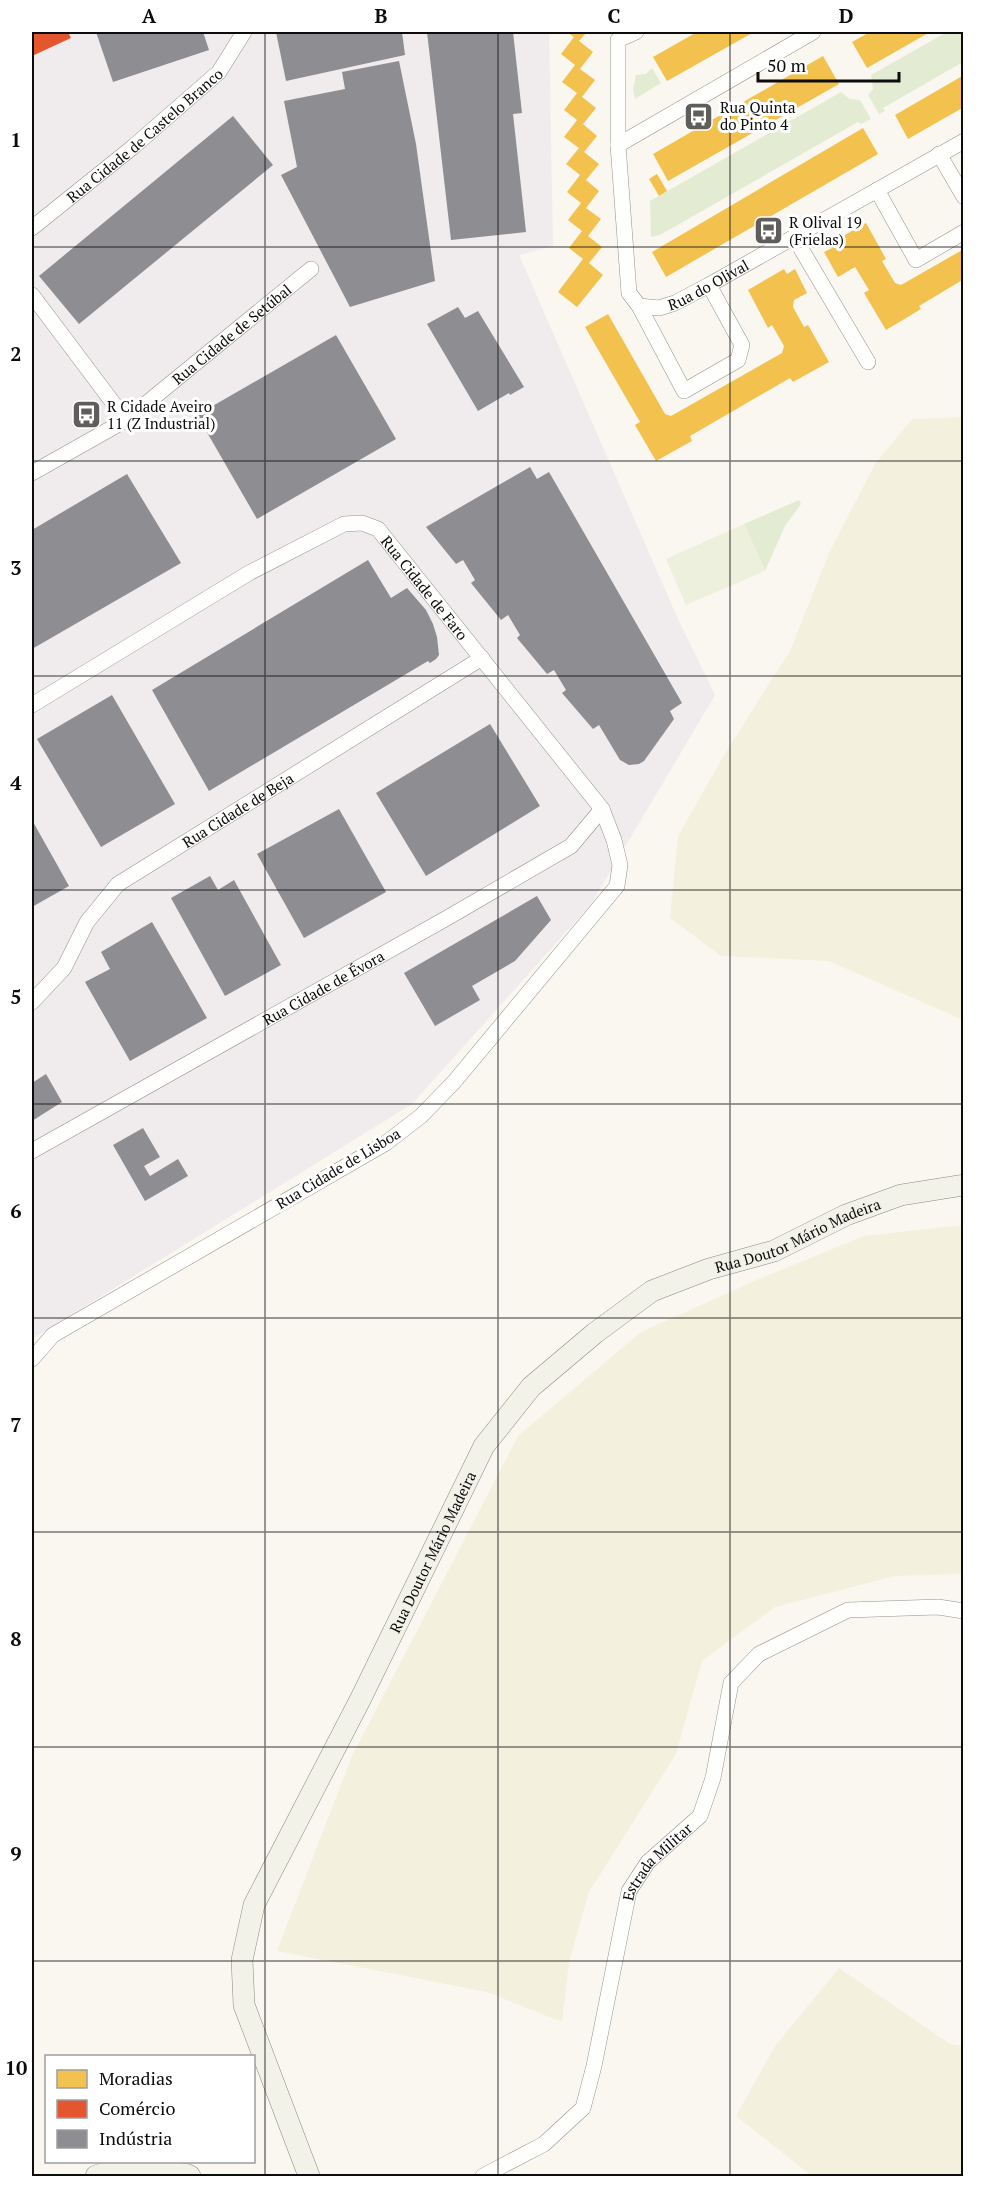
<svg xmlns="http://www.w3.org/2000/svg" width="995" height="2208" viewBox="0 0 995 2208" font-family="'PT Serif',serif">
	<style>
		.industrial { fill: #f0ebec }
		.farmland { fill: #f4f0de }
		.green { fill: #e3ecd3 }
		.pitch { fill: #edf0dc }
		.homes { fill: #f2c14e }
		.shops { fill: #e4572e }
		.industry { fill: #8d8d92 }
		.lines { fill: none; stroke-linecap: round; stroke-linejoin: round }
		.street-casing { stroke: #93928f; stroke-width: 16 }
		.secondary-casing { stroke: #8a8885; stroke-width: 22 }
		.street { stroke: #fefefd; stroke-width: 15 }
		.secondary { stroke: #f3f2e9; stroke-width: 21 }
		.grid { fill: none; stroke: #0c0c0c; stroke-width: 1.5; stroke-opacity: 0.55 }
		.labels { text-anchor: middle; dominant-baseline: central; stroke-width: 6; stroke-linejoin: round; paint-order: stroke }
		.poi-label { font-size: 15px; fill: #0c0c0c; stroke: #fff; text-anchor: start }
		.street-label { font-size: 15px; fill: #0c0c0c; stroke: #fff }
		.neatline { fill: none; stroke: #0c0c0c; stroke-width: 2 }
		.grid-label { font-size: 20px; text-anchor: middle; font-weight: bold; fill: #0c0c0c }
	</style>
	<rect width="100%" height="100%" fill="#faf7f0"/>
	<polygon class="industrial" points="32,32 549,32 553,246 519,255 677,617 715,695 591,904 412,1104 32,1339"/>
	<g class="farmland">
		<polygon points="963,417 963,1020 829,961 721,956 670,918 678,836 724,755 790,651 829,553 875,464 912,419"/>
		<polygon points="963,1225 963,1574 895,1576 775,1607 702,1661 676,1754 589,1892 569,1962 562,2022 487,1992 277,1951 352,1756 518,1436 641,1332 759,1279 864,1236"/>
		<polygon points="839,1968 950,2044 963,2046 963,2176 812,2176 736,2116 775,2046"/>
	</g>
	<g class="green">
		<polygon points="947,32 963,32 963,62 883,108 885,111 879,114 868,95 873,89 871,75"/>
		<polygon points="652,68 661,83 635,99 633,89 636,75 646,74"/>
		<polygon points="841,92 850,99 860,100 871,119 861,124 858,122 660,235 651,237 650,201"/>
		<polygon points="799,500 801,504 785,526 765,571 744,524"/>
	</g>
	<polygon class="pitch" points="744,524 765,571 686,605 666,559"/>
	<g class="homes">
		<polygon points="567,32 587,32 579,41 593,52 580,69 595,80 582,97 596,108 583,124 597,136 584,152 599,164 586,180 599,191 586,208 601,219 588,236 602,247 589,263 603,275 577,307 558,292 583,259 569,248 582,231 568,220 581,203 567,192 580,175 566,164 579,148 564,137 577,120 564,110 577,93 562,82 575,65 561,54 574,37"/>
		<polygon points="697,32 754,32 667,81 653,57"/>
		<polygon points="870,32 930,32 867,68 852,42"/>
		<polygon points="823,56 839,84 668,181 653,154"/>
		<polygon points="964,75 964,107 908,139 895,115"/>
		<polygon points="863,128 878,154 666,277 652,252"/>
		<polygon points="657,174 667,191 659,196 649,179"/>
		<polygon points="866,223 886,259 882,261 895,283 901,285 964,249 964,279 919,306 921,309 886,330 864,293 869,290 855,267 838,277 824,252 832,248 829,244"/>
		<polygon points="784,269 787,274 795,269 807,293 794,300 793,307 804,327 808,325 829,362 793,382 790,378 690,436 692,441 656,461 635,425 640,422 585,327 608,314 665,414 671,416 782,353 784,346 772,325 768,328 748,290"/>
	</g>
	<polygon class="shops" points="32,32 68,32 71,38 32,56"/>
	<g class="industry">
		<polygon points="96,32 203,32 209,50 113,82"/>
		<polygon points="276,32 402,32 405,55 286,81"/>
		<polygon points="427,32 513,32 522,113 513,114 526,232 451,240"/>
		<polygon points="399,61 416,144 435,281 350,307 281,175 297,167 284,101 345,89 342,72"/>
		<polygon points="233,116 273,165 79,324 39,276"/>
		<polygon points="458,307 465,318 478,311 524,387 510,395 509,393 478,411 427,324"/>
		<polygon points="336,335 396,439 257,519 197,415"/>
		<polygon points="530,467 537,479 549,472 682,703 670,711 674,719 644,761 639,764 629,765 620,760 599,725 593,729 562,693 566,690 554,670 547,674 517,638 520,635 508,615 501,620 471,583 475,580 463,560 456,564 426,527"/>
		<polygon points="127,474 181,563 32,649 32,530"/>
		<polygon points="368,560 391,598 407,588 426,610 433,624 437,637 439,655 436,659 430,663 428,661 209,791 152,690"/>
		<polygon points="112,695 175,804 101,847 37,739"/>
		<polygon points="490,724 540,806 426,876 376,793"/>
		<polygon points="339,809 386,892 304,938 257,854"/>
		<polygon points="32,820 69,886 32,907"/>
		<polygon points="210,876 218,890 234,880 281,965 225,996 171,898"/>
		<polygon points="537,896 551,920 515,961 472,986 480,1000 435,1026 404,973"/>
		<polygon points="152,922 207,1018 130,1061 85,982 110,969 101,952"/>
		<polygon points="46,1074 62,1102 32,1121 32,1083"/>
		<polygon points="143,1128 160,1157 144,1166 150,1176 178,1159 188,1176 145,1201 113,1145"/>
	</g>
	<g class="lines">
		<defs>
			<g id="street">
				<path id="s1" d="M636,32L618,40V145L629,293L639,306L659,308L675,303L709,285L964,141"/>
				<polyline points="618,145 813,32"/>
				<polyline points="939,154 964,197"/>
				<polyline points="877,190 916,260 964,232"/>
				<path id="s2" d="M32,228L133,147L219,72L244,32"/>
				<polyline points="794,237 868,362"/>
				<polyline points="32,295 126,420"/>
				<polyline points="639,306 684,391 738,360 742,345 709,285"/>
				<path id="s3" d="M32,473L126,420L311,269"/>
				<path id="s4" d="M32,705L249,573L344,524L362,523L378,529L602,809L614,840L620,865L617,886L454,1082L421,1116L386,1143L53,1335L32,1359"/>
				<path id="s5" d="M32,1002L64,968L87,922L118,884L482,658"/>
				<path id="s6" d="M32,1151L447,918L571,846L602,809"/>
				<path id="s7" d="M483,2176L544,2144L583,2108L594,2066L629,1891L648,1862L700,1816L713,1778L731,1683L759,1654L848,1610L938,1607L964,1611"/>
			</g>
			<g id="secondary">
				<polyline points="96,2176 113,2170 185,2174 190,2176"/>
				<path id="s8" d="M309,2176L244,2005L242,1960L254,1905L361,1698L484,1446L531,1387L595,1333L652,1291L709,1269L774,1251L846,1215L901,1195L964,1185"/>
			</g>
		</defs>
		<use href="#street" class="street-casing"/>
		<use href="#secondary" class="secondary-casing"/>
		<use href="#street" class="street"/>
		<use href="#secondary" class="secondary"/>
	</g>
	<path class="grid" d="M265,32V2176M498,32V2176M730,32V2176M32,247H964M32,461H964M32,676H964M32,890H964M32,1104H964M32,1318H964M32,1532H964M32,1747H964M32,1961H964"/>
	<defs>
		<symbol id="bus-square" viewBox="-11 -11 22 22"><rect x="-9" y="-9" width="18" height="18" rx="4" fill="#5f5e5c" stroke="#fff"/><path d="M-5-6H5V4H4V6H2V4H-2V6H-4V4H-5ZM-3.5-4V0h7V-4ZM-3.5 1.2v1.5H-2V1.2ZM2 1.2v1.5H3.5V1.2Z" fill="#fff"/></symbol>
	</defs>
	<g fill-rule="evenodd">
		<use href="#bus-square" x="682" y="100" width="33" height="33"/>
		<use href="#bus-square" x="752" y="214" width="33" height="33"/>
		<use href="#bus-square" x="70" y="398" width="33" height="33"/>
	</g>
	<g class="labels">
		<g class="poi-label">
			<text x="720" y="107">Rua Quinta<tspan x="720" dy="17">do Pinto 4</tspan></text>
			<text x="789" y="222">R Olival 19<tspan x="789" dy="17">(Frielas)</tspan></text>
			<text x="107" y="406">R Cidade Aveiro<tspan x="107" dy="17">11 (Z Industrial)</tspan></text>
		</g>
		<g class="street-label">
			<text stroke="none"><textPath href="#s2" startOffset="146">Rua Cidade de Castelo Branco</textPath></text>
			<text stroke="none"><textPath href="#s1" startOffset="364">Rua do Olival</textPath></text>
			<text stroke="none"><textPath href="#s3" startOffset="244">Rua Cidade de Setúbal</textPath></text>
			<text stroke="none"><textPath href="#s4" startOffset="471">Rua Cidade de Faro</textPath></text>
			<text stroke="none"><textPath href="#s5" startOffset="288">Rua Cidade de Beja</textPath></text>
			<text stroke="none"><textPath href="#s6" startOffset="334">Rua Cidade de Évora</textPath></text>
			<text transform="translate(338 1168) rotate(-31)">Rua Cidade de Lisboa</text>
			<text stroke="none"><textPath href="#s8" startOffset="1184">Rua Doutor Mário Madeira</textPath></text>
			<text stroke="none"><textPath href="#s8" startOffset="680">Rua Doutor Mário Madeira</textPath></text>
			<text stroke="none"><textPath href="#s7" startOffset="384">Estrada Militar</textPath></text>
		</g>
	</g>
	<rect width="995" height="2208" fill="none" stroke="#ffffff" stroke-width="66"/>
	<rect x="45" y="2055" width="210" height="108" fill="#ffffff" stroke="#9e9e9e" stroke-width="1.5"/>
	<rect x="57" y="2070" width="30" height="18" fill="#f2c14e" stroke="#9e9e9e" stroke-width="1.5"/>
	<text x="99" y="2085" font-size="18" fill="#0c0c0c">Moradias</text>
	<rect x="57" y="2100" width="30" height="18" fill="#e4572e" stroke="#9e9e9e" stroke-width="1.5"/>
	<text x="99" y="2115" font-size="18" fill="#0c0c0c">Comércio</text>
	<rect x="57" y="2130" width="30" height="18" fill="#8d8d92" stroke="#9e9e9e" stroke-width="1.5"/>
	<text x="99" y="2145" font-size="18" fill="#0c0c0c">Indústria</text>
	<path d="M758 72v9h141v-9" fill="none" stroke="#0c0c0c" stroke-width="3"/>
	<text x="767" y="72" font-size="18" fill="#0c0c0c" stroke="#ffffff" stroke-width="4.5" paint-order="stroke">50 m</text>
	<rect x="33" y="33" width="929" height="2142" class="neatline"/>
	<g class="grid-label">
		<text x="149" y="23">A</text>
		<text x="381" y="23">B</text>
		<text x="614" y="23">C</text>
		<text x="846" y="23">D</text>
		<text x="16" y="147">1</text>
		<text x="16" y="361">2</text>
		<text x="16" y="575">3</text>
		<text x="16" y="790">4</text>
		<text x="16" y="1004">5</text>
		<text x="16" y="1218">6</text>
		<text x="16" y="1432">7</text>
		<text x="16" y="1646">8</text>
		<text x="16" y="1861">9</text>
		<text x="16" y="2075">10</text>
	</g>
</svg>
